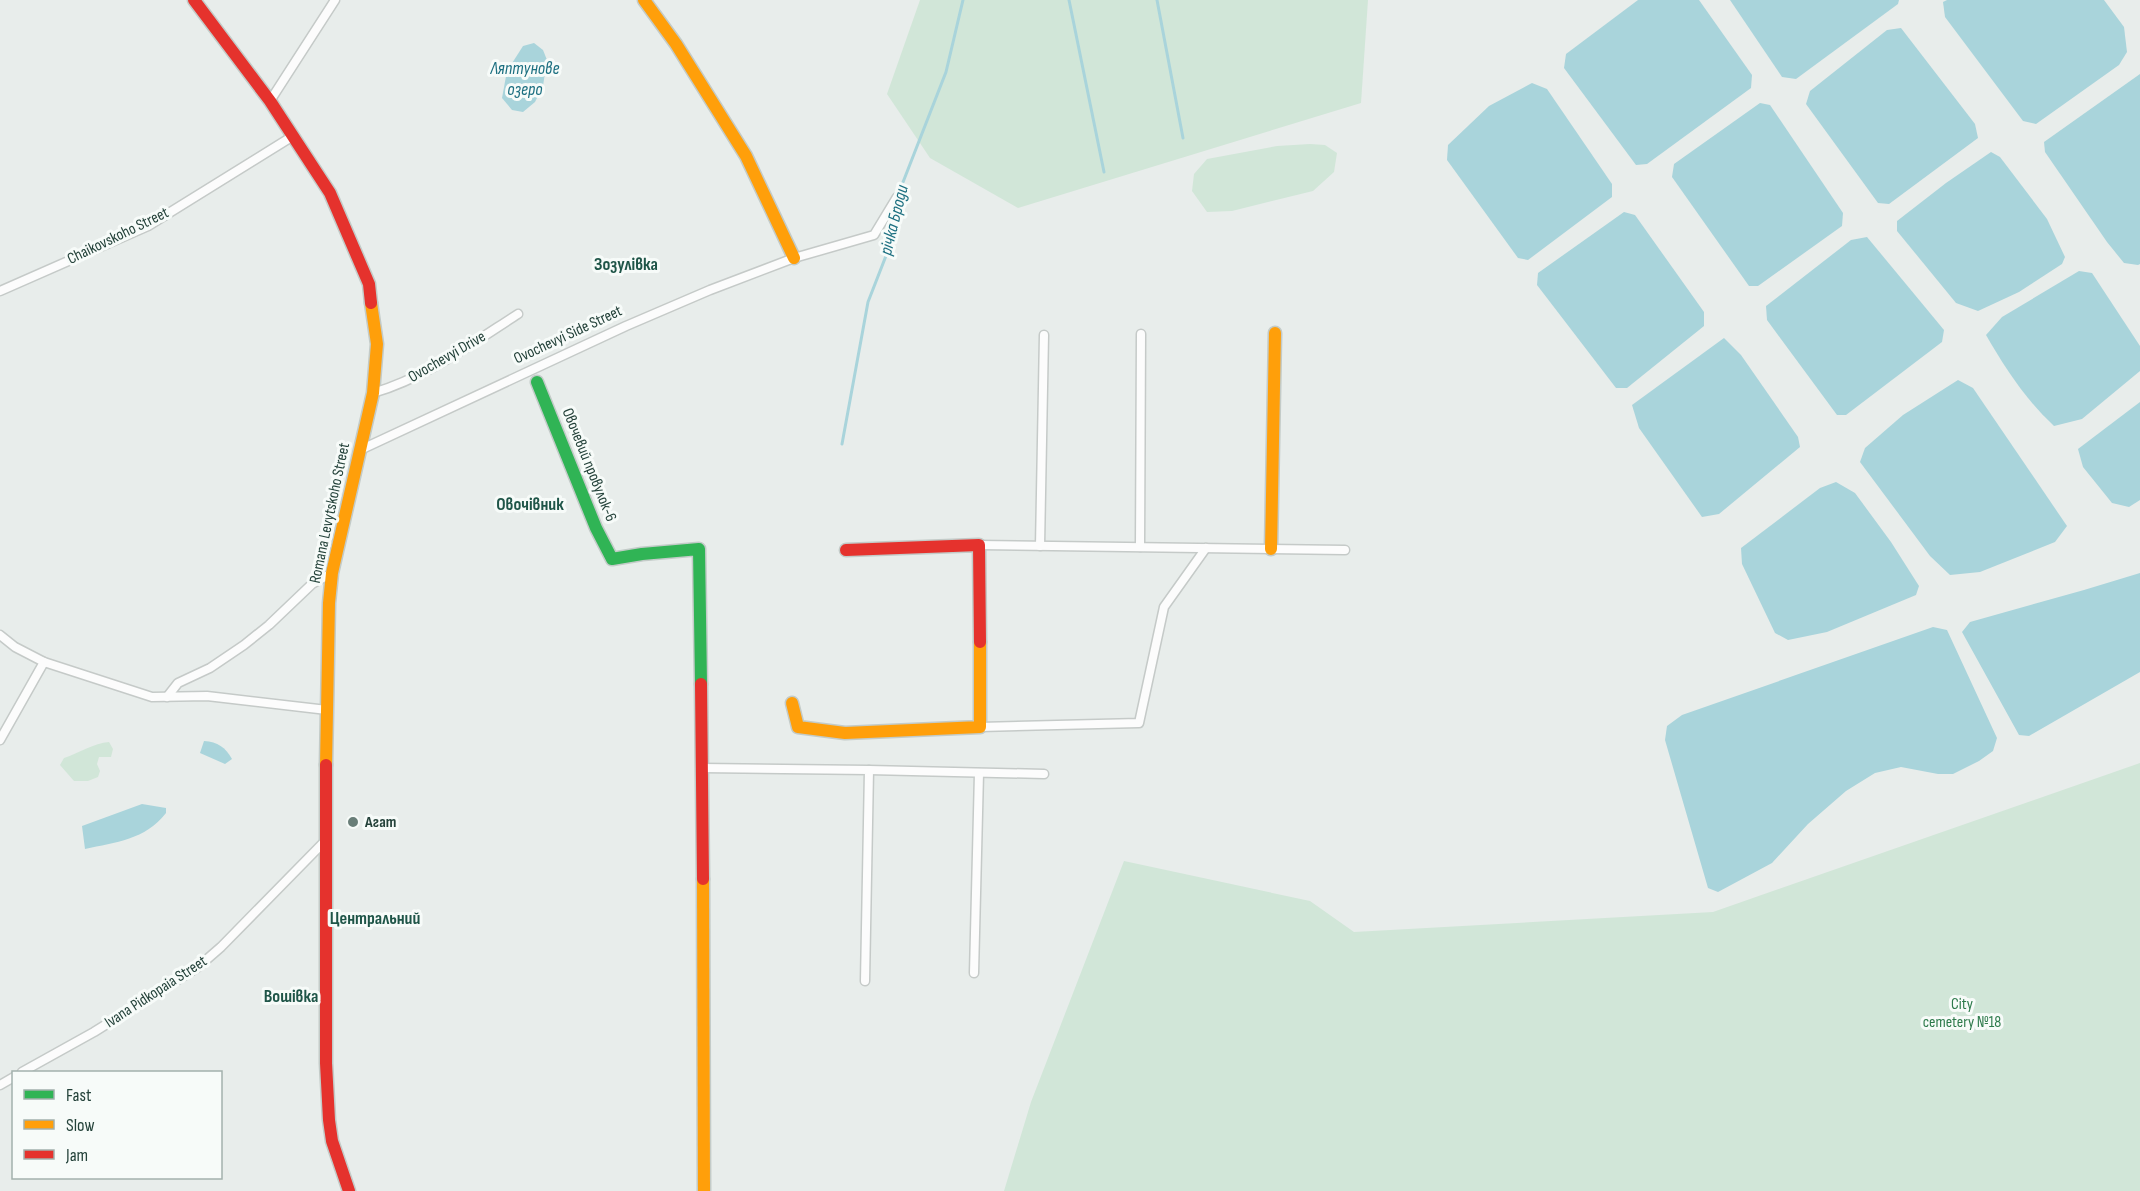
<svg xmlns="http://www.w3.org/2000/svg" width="2140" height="1191" viewBox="0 0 2140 1191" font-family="'Sofia Sans Condensed',sans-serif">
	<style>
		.green { fill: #d1e6d8 }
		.water { fill: #a9d4db }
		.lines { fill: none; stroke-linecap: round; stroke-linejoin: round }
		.stream { stroke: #a9d4db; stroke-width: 3 }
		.street-casing { stroke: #c5cac8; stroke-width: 11 }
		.fast-casing { stroke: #c3cbc8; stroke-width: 15 }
		.slow-casing { stroke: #c3cbc8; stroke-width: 15 }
		.jam-casing { stroke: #c3cbc8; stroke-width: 15 }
		.street { stroke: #fcfcfc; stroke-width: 8 }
		.fast { stroke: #30b455; stroke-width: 12 }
		.slow { stroke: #ff9f0a; stroke-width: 12 }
		.jam { stroke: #e5322d; stroke-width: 12 }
		.poi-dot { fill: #697e78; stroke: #f7fbf9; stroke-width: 2 }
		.labels { text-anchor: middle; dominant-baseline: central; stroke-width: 6; stroke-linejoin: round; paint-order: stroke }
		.street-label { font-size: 16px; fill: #24423a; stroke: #f7fbf9 }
		.poi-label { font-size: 16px; font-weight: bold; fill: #24423a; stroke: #f7fbf9; text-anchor: start }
		.park-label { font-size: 16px; fill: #2d7a4b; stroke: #f7fbf9 }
		.water-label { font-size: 18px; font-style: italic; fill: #1c6f80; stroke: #f7fbf9 }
		.neighbourhood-label { font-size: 18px; font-weight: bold; fill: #1f5548; stroke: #f7fbf9 }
	</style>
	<rect width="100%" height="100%" fill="#e8edeb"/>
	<g class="green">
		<polygon points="920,0 1368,0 1361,103 1018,208 930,158 887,94"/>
		<polygon points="1310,144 1325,145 1337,153 1334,172 1313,191 1232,211 1207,212 1192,191 1194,174 1207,159 1277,146"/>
		<path d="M109,742L113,749L111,757H99L97,764L100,771L98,777L88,781H74L60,765L64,758C79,753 94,743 109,742Z"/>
		<polygon points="2140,763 2140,1191 1004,1191 1031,1102 1124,861 1310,901 1354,932 1713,912"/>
	</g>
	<g class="water">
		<polygon points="1638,0 1699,0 1752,75 1751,88 1647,164 1636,165 1564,68 1566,54"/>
		<polygon points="1730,0 1899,0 1898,4 1796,79 1782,77"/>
		<polygon points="1947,0 2104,0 2124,27 2127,52 2119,65 2036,124 2023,121 1945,17 1943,2"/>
		<polygon points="1901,28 1975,124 1978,138 1889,204 1878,203 1806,104 1810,91 1887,30"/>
		<polygon points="534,43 543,50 547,60 543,86 535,102 523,112 512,110 502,98 507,71 523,46"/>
		<polygon points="2140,74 2140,264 2138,265 2124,263 2107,242 2045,152 2044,142"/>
		<polygon points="1532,83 1547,89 1612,184 1612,197 1528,260 1518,258 1447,160 1448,145 1489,106"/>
		<polygon points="1760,103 1770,105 1843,213 1842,226 1758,286 1749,286 1672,177 1674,164"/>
		<polygon points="1991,152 2000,157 2047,219 2065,257 2062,264 2019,292 1978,311 1956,303 1897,231 1897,221 1946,183"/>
		<polygon points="1624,212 1635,215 1704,312 1704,326 1627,388 1616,388 1537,285 1538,273"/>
		<polygon points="1867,237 1944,330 1942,342 1846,415 1837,415 1767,320 1766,306 1851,240"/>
		<path d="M2079,271L2092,273L2140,346V371L2082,419L2054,426C2026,400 2005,368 1986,335L2002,317Z"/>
		<polygon points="1724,338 1741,355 1798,437 1800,447 1719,514 1702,517 1639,428 1632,405"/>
		<polygon points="1958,380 1973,388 2067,526 2055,542 1980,572 1950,575 1930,556 1860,462 1865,448 1903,415"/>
		<polygon points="2140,402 2140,500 2129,507 2112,503 2083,467 2078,449"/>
		<polygon points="1836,482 1855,493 1891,542 1919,586 1916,595 1827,632 1788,640 1775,633 1742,564 1741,548 1820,488"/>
		<polygon points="2140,573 2140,672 2029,736 2019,735 1962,632 1970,622 2084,590"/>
		<polygon points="1933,627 1947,630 1997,738 1993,751 1979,761 1953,774 1938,774 1901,767 1875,773 1846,791 1808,824 1772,863 1718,892 1708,888 1665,740 1667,726 1682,715"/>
		<path d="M204,741C218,742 225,747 232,759L225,764L200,753Z"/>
		<path d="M142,804L166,808V813C145,840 116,842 85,849L82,826Z"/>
	</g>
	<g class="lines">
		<g class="stream">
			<polyline points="1069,0 1104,172"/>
			<polyline points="1157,0 1183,138"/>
			<polyline points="898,195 946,72 963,0"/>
			<polyline points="842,444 868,302 891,243 896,204"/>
		</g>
		<defs>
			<g id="street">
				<polyline points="270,101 335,0"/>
				<polyline points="0,291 148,226 293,136"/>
				<path d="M373,393C425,378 473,343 518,314"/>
				<polyline points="360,450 626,326 710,290 794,258 874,235 897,197"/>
				<polyline points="979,545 1345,550"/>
				<polyline points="1040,546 1044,335"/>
				<polyline points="1140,547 1141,334"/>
				<polyline points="0,635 15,647 44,662 152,697 207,696 327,710"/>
				<polyline points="167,697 178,683 210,668 244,645 269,625 312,584 332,573"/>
				<polyline points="980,727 1139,723 1164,607 1206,548"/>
				<polyline points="0,740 44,662"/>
				<polyline points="702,768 869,770 865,981"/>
				<polyline points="869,770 1044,774"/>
				<polyline points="974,973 979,773"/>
				<polyline points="22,1072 94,1032 198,967 221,947 325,841"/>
				<polyline points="0,1085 14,1077"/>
			</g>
			<polyline id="fast" points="537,382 596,528 612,559 642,554 699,549 701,684"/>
			<g id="slow">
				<polyline points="644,0 676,44 746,156 794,258"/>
				<polyline points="1271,549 1275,333"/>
				<polyline points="792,703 798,727 845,733 980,727 980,642"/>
				<polyline points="326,765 329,603 332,573 373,393 377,344 371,303"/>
				<polyline points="703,879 704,1191"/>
			</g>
			<g id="jam">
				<polyline points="194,0 270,101 330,193 369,284 371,303"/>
				<polyline points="846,550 979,545 980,642"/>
				<polyline points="701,684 703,879"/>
				<polyline points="326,765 326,1063 329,1120 332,1141 349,1191"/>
			</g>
		</defs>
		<use href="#street" class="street-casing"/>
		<use href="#fast" class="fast-casing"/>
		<use href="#slow" class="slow-casing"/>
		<use href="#jam" class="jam-casing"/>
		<use href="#street" class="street"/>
		<use href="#fast" class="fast"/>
		<use href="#slow" class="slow"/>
		<use href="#jam" class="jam"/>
	</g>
	<circle class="poi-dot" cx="353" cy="822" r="6"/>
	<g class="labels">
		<g class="street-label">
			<text transform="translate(118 236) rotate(-26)">Chaikovskoho Street</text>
			<text transform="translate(568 335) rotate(-25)">Ovochevyi Side Street</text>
			<text transform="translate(447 357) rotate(-30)">Ovochevyi Drive</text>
			<text transform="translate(589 465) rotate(68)">Овочевий провулок-6</text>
			<text transform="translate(330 513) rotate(-78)">Romana Levytskoho Street</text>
			<text transform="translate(156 992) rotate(-33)">Ivana Pidkopaia Street</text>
		</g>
		<g class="poi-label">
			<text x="365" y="822">Агат</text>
		</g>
		<g class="park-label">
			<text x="1962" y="1004">City<tspan x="1962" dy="18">cemetery №18</tspan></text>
		</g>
		<g class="water-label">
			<text x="525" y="68">Ляптунове<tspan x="525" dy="21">озеро</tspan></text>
			<text transform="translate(894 220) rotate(-76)">річка Броди</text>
		</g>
		<g class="neighbourhood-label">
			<text x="626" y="264">Зозулівка</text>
			<text x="530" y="504">Овочівник</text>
			<text x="375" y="918">Центральний</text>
			<text x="291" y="996">Вошівка</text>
		</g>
	</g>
	<rect x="12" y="1071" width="210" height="108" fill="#f7fbf9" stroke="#a3b1ad" stroke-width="1.5"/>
	<rect x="24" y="1090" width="30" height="9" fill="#30b455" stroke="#a3b1ad" stroke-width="1.5"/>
	<text x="66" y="1101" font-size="18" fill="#24423a">Fast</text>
	<rect x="24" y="1120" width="30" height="9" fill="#ff9f0a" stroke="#a3b1ad" stroke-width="1.5"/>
	<text x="66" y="1131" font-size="18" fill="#24423a">Slow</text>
	<rect x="24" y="1150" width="30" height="9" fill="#e5322d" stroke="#a3b1ad" stroke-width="1.5"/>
	<text x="66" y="1161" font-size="18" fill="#24423a">Jam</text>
</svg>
